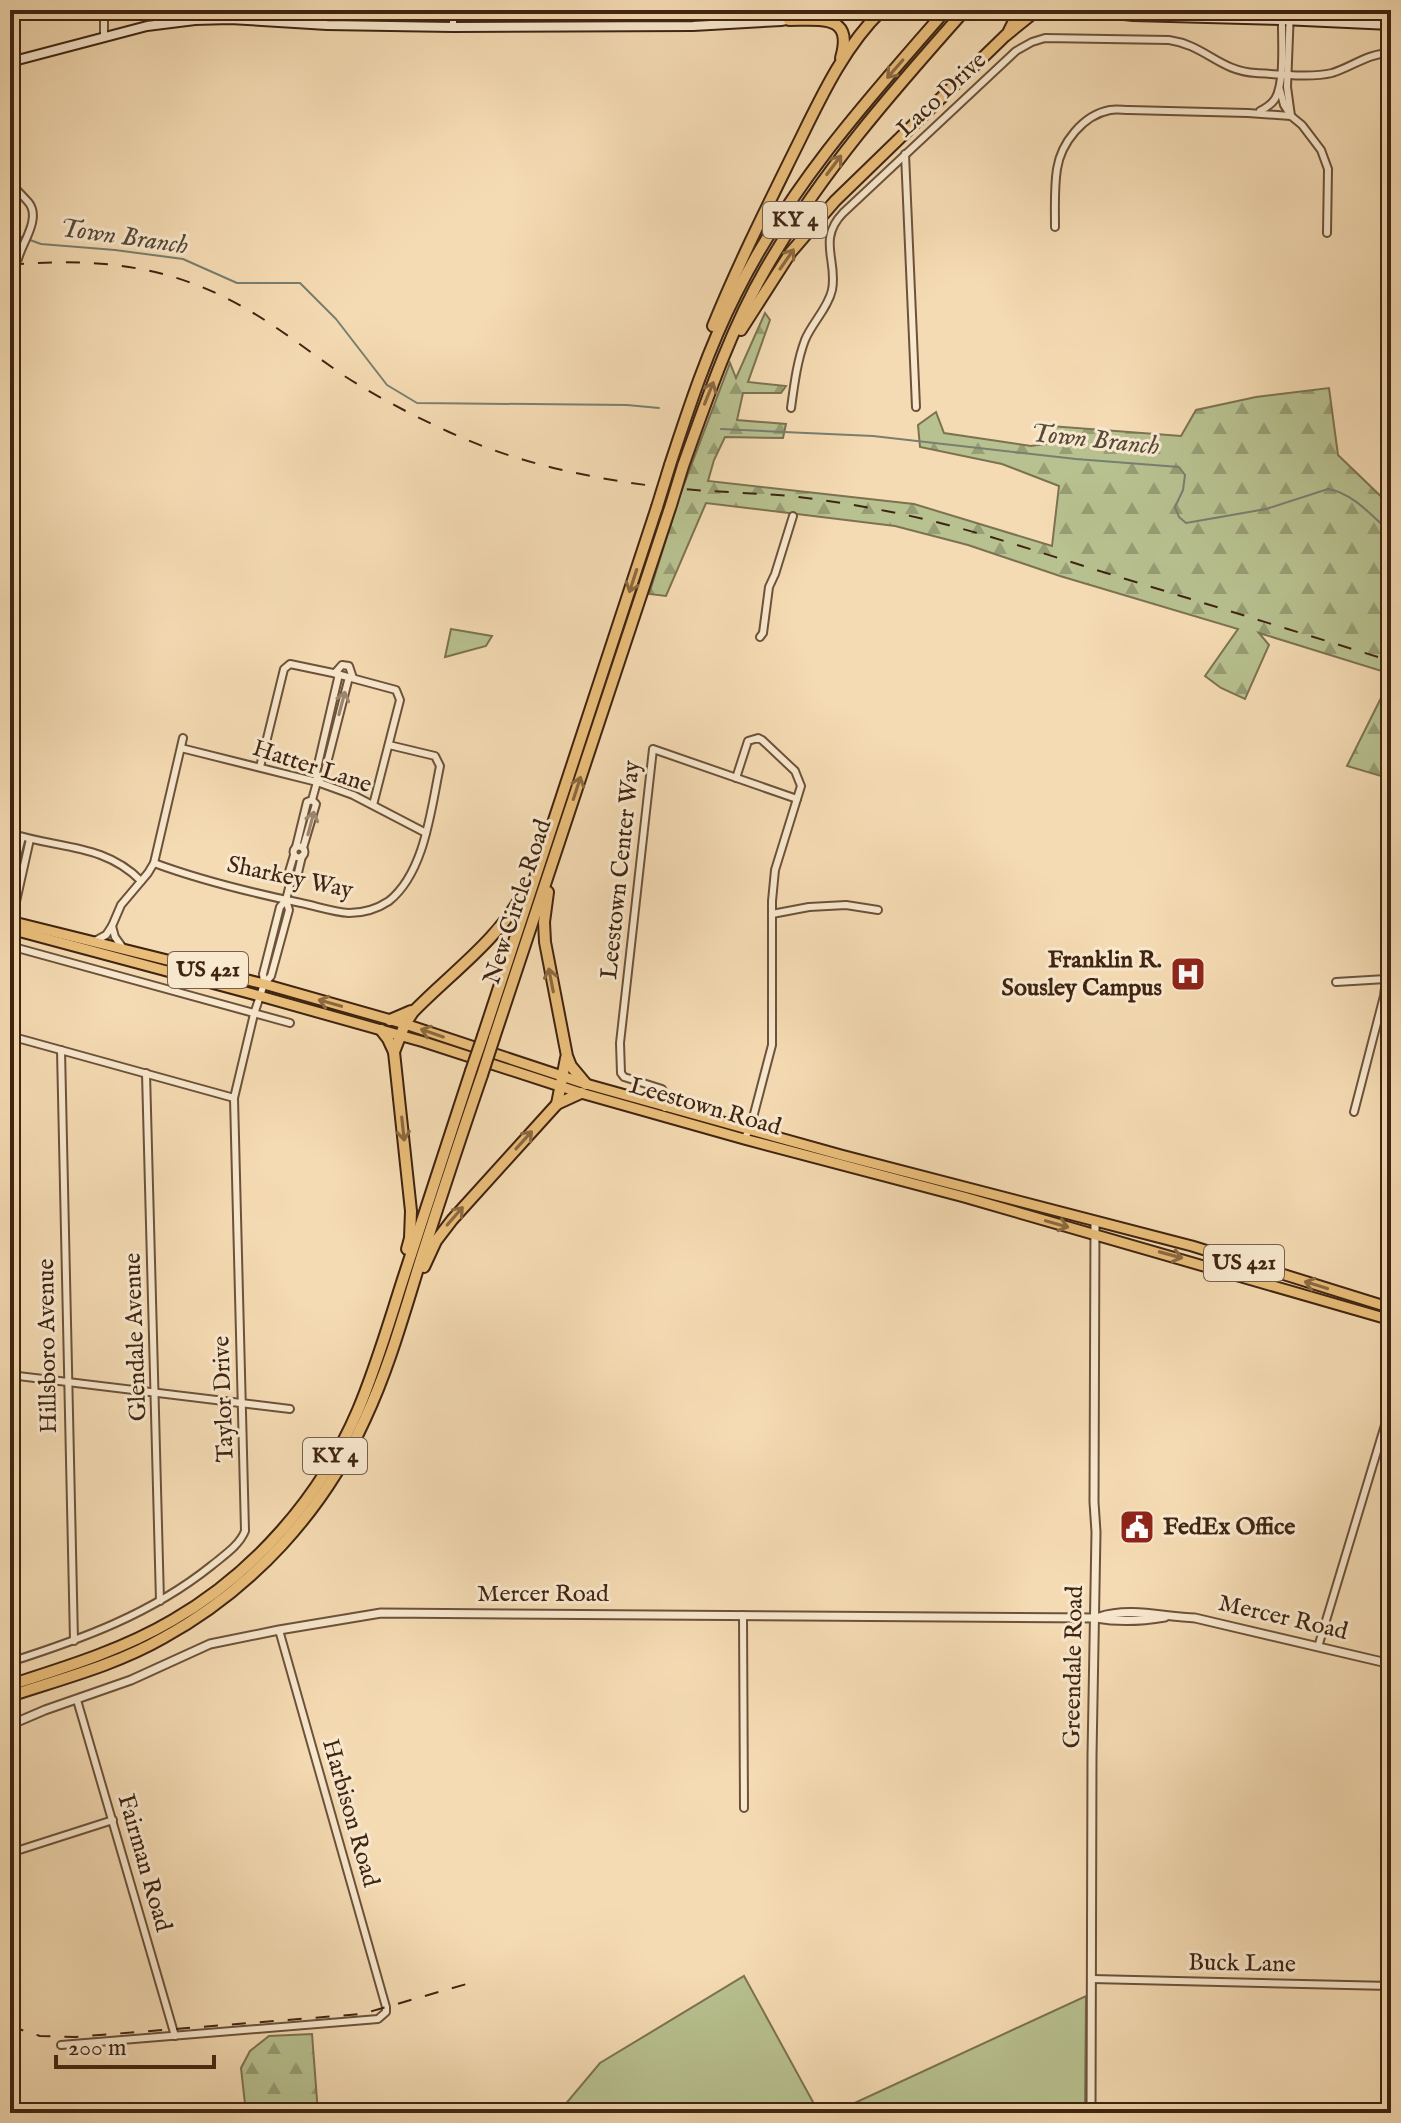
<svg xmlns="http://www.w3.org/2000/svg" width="1401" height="2123" viewBox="0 0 1401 2123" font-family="'IM FELL English',serif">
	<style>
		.green { fill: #b8c190; stroke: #7c7251; stroke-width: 2 }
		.forest { fill: url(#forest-firs); stroke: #7c7251; stroke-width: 2 }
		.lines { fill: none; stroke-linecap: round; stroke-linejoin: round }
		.stream { stroke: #777f70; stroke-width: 2 }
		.minor-casing { stroke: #6c523a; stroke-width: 10 }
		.tertiary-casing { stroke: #6c523a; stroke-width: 11 }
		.secondary-casing { stroke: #3f2412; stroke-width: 12 }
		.primary-casing { stroke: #3f2412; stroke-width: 13 }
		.motorway-casing { stroke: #3f2412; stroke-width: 14 }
		.minor { stroke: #f8e8ce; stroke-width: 6 }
		.tertiary { stroke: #f8e8ce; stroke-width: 7 }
		.secondary { stroke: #f8e8ce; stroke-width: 8 }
		.primary { stroke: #eabe7a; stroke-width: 9 }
		.motorway { stroke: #eabe7a; stroke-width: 10 }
		.rail { stroke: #3f2412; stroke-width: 2; stroke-dasharray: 14 14; stroke-linecap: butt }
		.motorway-bridge-casing { stroke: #3f2412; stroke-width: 14; stroke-linecap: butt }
		.motorway-bridge { stroke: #eabe7a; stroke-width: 10 }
		.oneway { stroke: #8c6941 }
		.oneway2 { stroke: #9c8670 }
		.labels { text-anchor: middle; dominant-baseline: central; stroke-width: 6; stroke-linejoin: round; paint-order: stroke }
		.shield { fill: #f8e8ce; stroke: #765f4a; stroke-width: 2 }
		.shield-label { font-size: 22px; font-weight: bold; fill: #3f2412 }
		.street-label { font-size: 24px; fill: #3f2412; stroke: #f8e8ce }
		.poi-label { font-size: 24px; font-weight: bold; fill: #3f2412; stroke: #f8e8ce; text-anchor: end }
		.water-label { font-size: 26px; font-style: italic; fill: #564a39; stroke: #f8e8ce }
	</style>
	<defs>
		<pattern id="forest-firs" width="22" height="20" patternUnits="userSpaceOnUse" patternTransform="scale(2)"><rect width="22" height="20" fill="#b8c190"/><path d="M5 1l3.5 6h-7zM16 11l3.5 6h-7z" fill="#979d74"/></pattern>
	</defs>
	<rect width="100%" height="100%" fill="#f5dbb3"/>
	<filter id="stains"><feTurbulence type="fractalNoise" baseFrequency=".0025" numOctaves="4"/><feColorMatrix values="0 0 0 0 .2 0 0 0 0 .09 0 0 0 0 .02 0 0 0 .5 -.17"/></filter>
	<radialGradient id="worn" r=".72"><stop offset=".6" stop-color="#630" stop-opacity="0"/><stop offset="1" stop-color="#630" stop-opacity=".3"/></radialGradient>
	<g class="green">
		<polygon points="451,629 492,636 486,646 445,657"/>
		<polygon points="744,1976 819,2113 558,2113 600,2063"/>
		<polygon points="1086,1996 1085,2113 833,2113"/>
	</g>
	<g class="forest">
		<polygon points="765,313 770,320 748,382 786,386 781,393 743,393 737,420 786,424 783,438 725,437 714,460 708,481 914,504 1052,546 1059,486 1002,464 920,447 918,425 936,412 944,433 1031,446 1051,443 1051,426 1181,436 1196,410 1256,397 1329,388 1338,455 1391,506 1391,674 1259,633 1269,645 1245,699 1221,688 1205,676 1238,629 1060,576 968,545 895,526 706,503 666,596 649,594 680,495 730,363 736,378"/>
		<polygon points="1391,678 1391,779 1347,766"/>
		<polygon points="312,2034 318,2113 246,2113 241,2068 250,2051 269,2036"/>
	</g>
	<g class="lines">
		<g class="stream">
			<polyline points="10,232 24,238"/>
			<polyline points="30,240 41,244 115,250 183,259 237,283 300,283 336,319 387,385 417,403 627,405 659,408"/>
			<path d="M721,429L873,436L1076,459L1179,467L1185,475L1183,490L1175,507L1179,517L1186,523L1266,509L1328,489C1353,493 1373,517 1391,533"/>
		</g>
		<defs>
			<g id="minor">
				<polyline points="453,10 453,27"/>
				<polyline points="1290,10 1287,87 1291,116"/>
				<polyline points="104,36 104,10"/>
				<polyline points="1280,90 1284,105 1291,116"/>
				<path d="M1260,111C1266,108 1271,105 1275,99C1286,81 1281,32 1282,10"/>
				<polyline points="905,154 916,407"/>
				<path d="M10,183C16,189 23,196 29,203C41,219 22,243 18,259"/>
				<path d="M1055,227C1055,208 1054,188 1057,169C1061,143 1083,115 1110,110C1116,109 1123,110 1129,110L1248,113L1291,116L1302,125L1321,150L1328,169L1327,233"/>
				<path d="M791,408C794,386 797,361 805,340C812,323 828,308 832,290C838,261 817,240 843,213L1016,51L1032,42L1045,38L1169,40C1205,45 1219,71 1256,73C1277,74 1311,78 1332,73C1352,67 1368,53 1391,53"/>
				<polyline points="760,637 763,633 769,587 775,574 793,516"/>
				<polyline points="335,673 342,665 349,666 353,678"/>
				<polyline points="181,748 317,782 353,795 426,833"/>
				<polyline points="260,767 284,669 290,664 333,673 396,690 400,700 373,805"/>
				<polyline points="736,778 748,741 758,738 762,740 795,771 801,786 775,870 772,901 772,1045 750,1129 744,1139"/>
				<polyline points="317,782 324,775 349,677"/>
				<path d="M10,833C57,849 104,843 141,881"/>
				<circle cx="299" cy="852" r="5.5"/>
				<polyline points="296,847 307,802 312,800 317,782 316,773 339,674"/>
				<polyline points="303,848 316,804 312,800"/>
				<path d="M154,863C200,880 253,893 301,903C316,906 333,912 349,913C363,913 377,909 389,901C425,872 431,809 440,766L435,756L389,745"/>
				<polyline points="291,880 297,877 302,856"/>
				<polyline points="10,883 22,837"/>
				<polyline points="286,900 289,910 271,976 264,984 263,974 280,907 286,900 291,880 288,875 294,855"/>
				<polyline points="772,914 809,907 846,905 878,910"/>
				<polyline points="11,924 30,839"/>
				<polyline points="112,926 115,937 123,948"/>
				<polyline points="95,941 106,935 112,926 121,905 148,873 154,863 183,738"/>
				<polyline points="10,946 290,1023"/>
				<polyline points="1336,982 1386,979 1391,974"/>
				<polyline points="10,1036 234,1098"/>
				<polyline points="61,1050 74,1641"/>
				<polyline points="146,1073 160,1601"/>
				<polyline points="665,1108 667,1099 662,1089 624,1077 621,1073 620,1043 653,749 797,799"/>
				<polyline points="1354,1112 1384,996 1386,979"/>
				<polyline points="10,1375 290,1409"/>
				<polyline points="743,1615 744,1808"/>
				<polyline points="1318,1647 1391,1405"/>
				<path d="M10,1662C82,1639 151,1614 211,1566C223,1556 239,1546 245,1531L234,1098L254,1014L264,984"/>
				<polyline points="77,1700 175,2036"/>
				<polyline points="10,1853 113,1820"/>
				<polyline points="1092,1979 1391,1986"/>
				<polyline points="61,2045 378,2019 386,2012 386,2007 279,1630"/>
			</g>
			<g id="tertiary">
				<path d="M1099,1617C1130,1607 1164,1617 1195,1618L1391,1664"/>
				<path d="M10,1725L45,1710L131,1680L210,1644L279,1630L381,1613L1096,1618C1119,1622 1142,1621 1165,1617"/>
				<polyline points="1091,2113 1092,1755 1096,1532 1094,1502 1095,1222"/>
			</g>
			<g id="secondary">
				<polyline points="1077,10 1133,16 1282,20 1391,25"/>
				<polyline points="10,62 147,26 195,20 230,19 327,25 453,27 693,26 781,21 835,10"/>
			</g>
			<g id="primary">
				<polyline points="10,921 264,984 405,1024 586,1084 841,1155 1192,1246 1391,1308"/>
				<polyline points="10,929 260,996 424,1042 581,1093 744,1139 964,1197 1391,1320"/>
			</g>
			<g id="motorway">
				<path d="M789,20C821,20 854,14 841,58"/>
				<polyline points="1009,31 1014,21 1014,10"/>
				<path d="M713,326C737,267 765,211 793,154C818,104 841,50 882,10"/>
				<polyline points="741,330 791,252 835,201 1005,36 1037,10"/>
				<path d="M670,465C689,407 708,349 736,294C790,186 867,100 946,10"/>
				<path d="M683,466C707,399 730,331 765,270C820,174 892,92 965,10"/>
				<polyline points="548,892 544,922 545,942 567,1056 571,1066 586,1084"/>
				<polyline points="390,1020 411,1011"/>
				<polyline points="381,1030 388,1039 394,1052 411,1211 410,1238 407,1249"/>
				<polyline points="483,1036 657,507"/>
				<polyline points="494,1038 671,505"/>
				<path d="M394,1052L405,1024L413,1012C453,971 499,940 526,888"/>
				<polyline points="557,1104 566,1058"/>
				<polyline points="424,1267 436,1241 452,1220 557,1104 581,1093"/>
				<path d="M10,1685C66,1667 122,1650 173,1620C254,1573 321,1497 358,1410C377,1365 390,1319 405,1273C427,1205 449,1138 471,1071"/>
				<path d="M10,1696C61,1679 116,1665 163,1638C252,1589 323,1512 365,1419C389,1368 404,1313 421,1259C441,1197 461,1136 482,1075"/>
			</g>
		</defs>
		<use href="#minor" class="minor-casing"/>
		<use href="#tertiary" class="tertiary-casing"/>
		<use href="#secondary" class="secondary-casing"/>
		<use href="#primary" class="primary-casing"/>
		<use href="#motorway" class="motorway-casing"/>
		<use href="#minor" class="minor"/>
		<use href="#tertiary" class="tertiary"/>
		<use href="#secondary" class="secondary"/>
		<use href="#primary" class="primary"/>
		<use href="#motorway" class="motorway"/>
		<g class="rail">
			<path d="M10,265C84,258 156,263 224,297C268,318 306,350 346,377C379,398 414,416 449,432C512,461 579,476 646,485C690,491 734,492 778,495C814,498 850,504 886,511C956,524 1023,547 1090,568C1191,599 1291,630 1391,661"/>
			<polyline points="10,2026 40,2036 75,2037 362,2014 470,1983"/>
		</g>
		<defs>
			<g id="motorway-bridge">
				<polyline points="671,505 683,466"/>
				<polyline points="657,507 670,465"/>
				<polyline points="471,1071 483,1036"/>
				<polyline points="482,1075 494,1038"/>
			</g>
		</defs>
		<use href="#motorway-bridge" class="motorway-bridge-casing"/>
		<use href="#motorway-bridge" class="motorway-bridge"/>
	</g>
	<defs><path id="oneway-shaft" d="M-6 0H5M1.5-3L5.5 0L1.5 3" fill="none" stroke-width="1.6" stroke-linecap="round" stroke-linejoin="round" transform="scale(2)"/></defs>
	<g class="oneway">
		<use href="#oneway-shaft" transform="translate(895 69) rotate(131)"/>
		<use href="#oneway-shaft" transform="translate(834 165) rotate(-53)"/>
		<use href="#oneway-shaft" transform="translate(787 259) rotate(-55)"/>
		<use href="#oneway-shaft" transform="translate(709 393) rotate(-68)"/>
		<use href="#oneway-shaft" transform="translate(633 581) rotate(108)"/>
		<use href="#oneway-shaft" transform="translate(577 788) rotate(-72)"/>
		<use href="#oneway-shaft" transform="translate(551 980) rotate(-101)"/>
		<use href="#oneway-shaft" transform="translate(330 1003) rotate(-164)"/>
		<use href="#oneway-shaft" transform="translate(432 1033) rotate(-161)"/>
		<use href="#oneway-shaft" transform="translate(403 1129) rotate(84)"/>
		<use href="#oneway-shaft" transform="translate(524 1140) rotate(-48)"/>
		<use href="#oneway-shaft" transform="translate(455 1216) rotate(-49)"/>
		<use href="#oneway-shaft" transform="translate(1057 1224) rotate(16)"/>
		<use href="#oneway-shaft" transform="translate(1171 1255) rotate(15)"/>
		<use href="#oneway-shaft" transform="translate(1316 1285) rotate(-163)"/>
	</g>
	<g class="oneway2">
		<use href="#oneway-shaft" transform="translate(342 703) rotate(-75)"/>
		<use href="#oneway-shaft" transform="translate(311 823) rotate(-75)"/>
	</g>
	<defs>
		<symbol id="hospital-square" viewBox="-11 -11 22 22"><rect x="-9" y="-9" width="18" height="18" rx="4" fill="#8f2418" stroke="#f8e8ce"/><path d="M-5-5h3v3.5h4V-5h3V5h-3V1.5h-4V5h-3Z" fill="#fff"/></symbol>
		<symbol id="civic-square" viewBox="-11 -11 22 22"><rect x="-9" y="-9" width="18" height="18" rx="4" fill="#8f2418" stroke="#f8e8ce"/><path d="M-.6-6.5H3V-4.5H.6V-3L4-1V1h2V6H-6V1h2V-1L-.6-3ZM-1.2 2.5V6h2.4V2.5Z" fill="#fff"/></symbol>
	</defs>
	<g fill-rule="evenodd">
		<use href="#hospital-square" x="1168" y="954" width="40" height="40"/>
		<use href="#civic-square" x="1117" y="1507" width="40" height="40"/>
	</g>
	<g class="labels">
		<g class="shield">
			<rect x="763" y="202" width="64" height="36" rx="6"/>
			<rect x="168" y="952" width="80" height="36" rx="6"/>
			<rect x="1204" y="1245" width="80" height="36" rx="6"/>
			<rect x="303" y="1438" width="64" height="36" rx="6"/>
		</g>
		<g class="shield-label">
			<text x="795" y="220">KY 4</text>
			<text x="208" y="970">US 421</text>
			<text x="1244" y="1263">US 421</text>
			<text x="335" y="1456">KY 4</text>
		</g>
		<g class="street-label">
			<text transform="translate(942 95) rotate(-43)">Laco Drive</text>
			<text transform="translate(312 767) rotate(18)">Hatter Lane</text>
			<text transform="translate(621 870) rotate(-84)">Leestown Center Way</text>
			<text transform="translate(290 878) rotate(12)">Sharkey Way</text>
			<text transform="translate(518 902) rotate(-72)">New Circle Road</text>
			<text transform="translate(705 1107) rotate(16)">Leestown Road</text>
			<text transform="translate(136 1337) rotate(-92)">Glendale Avenue</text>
			<text transform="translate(48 1346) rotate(-91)">Hillsboro Avenue</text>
			<text transform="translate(224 1399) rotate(-92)">Taylor Drive</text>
			<text x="543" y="1594">Mercer Road</text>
			<text transform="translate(1283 1618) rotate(13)">Mercer Road</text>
			<text transform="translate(1074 1667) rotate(-89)">Greendale Road</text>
			<text transform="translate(350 1813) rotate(74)">Harbison Road</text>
			<text transform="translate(144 1863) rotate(74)">Fairman Road</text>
			<text transform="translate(1242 1964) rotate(1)">Buck Lane</text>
		</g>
		<g class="poi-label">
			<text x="1162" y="960">Franklin R.<tspan x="1162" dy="28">Sousley Campus</tspan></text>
			<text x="1163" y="1527" text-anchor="start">FedEx Office</text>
		</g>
		<g class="water-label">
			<text transform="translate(124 237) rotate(8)">Town Branch</text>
			<text transform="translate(1095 440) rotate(6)">Town Branch</text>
		</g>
	</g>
	<rect width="1401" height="2123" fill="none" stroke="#f5dbb3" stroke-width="40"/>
	<rect x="12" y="12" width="1377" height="2099" fill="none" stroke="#3f2412" stroke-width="4"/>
	<rect x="20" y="20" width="1361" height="2083" fill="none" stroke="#3f2412" stroke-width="2"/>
	<path d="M56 2055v12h158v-12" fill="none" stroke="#3f2412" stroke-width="4"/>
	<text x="68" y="2055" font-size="24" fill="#3f2412" stroke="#f8e8ce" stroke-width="6" paint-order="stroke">200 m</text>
	<rect width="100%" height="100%" filter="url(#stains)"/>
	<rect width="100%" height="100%" fill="url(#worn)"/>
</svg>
